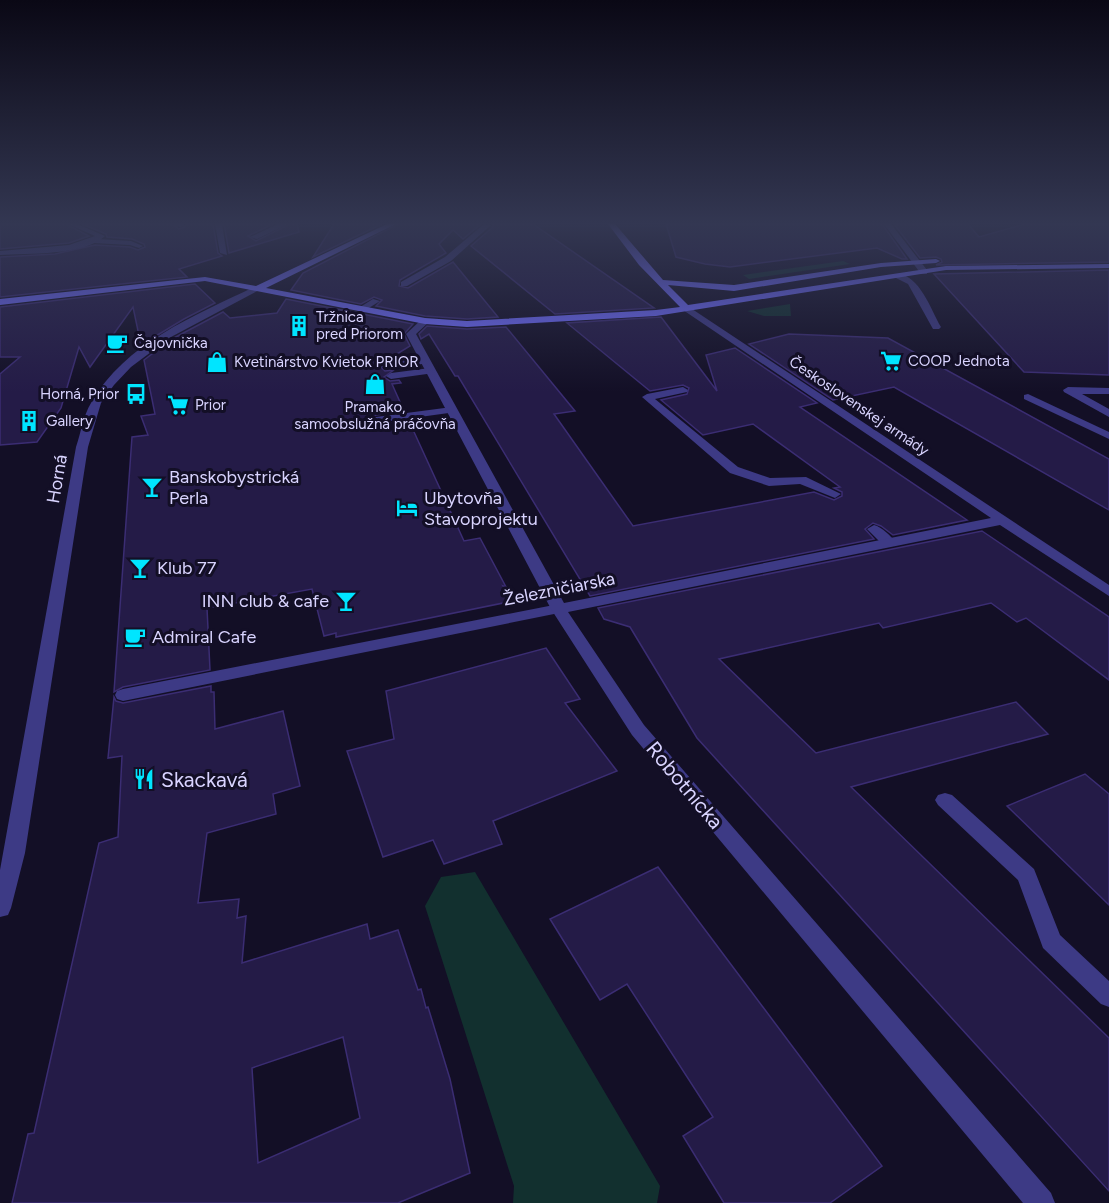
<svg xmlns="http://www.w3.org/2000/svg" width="1109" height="1203" viewBox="0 0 1109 1203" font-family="Figtree,sans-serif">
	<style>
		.green { fill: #12302f }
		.building { fill: #241b47; stroke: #3b2d73; stroke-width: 1.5; fill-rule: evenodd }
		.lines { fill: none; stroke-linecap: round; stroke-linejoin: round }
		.lane { fill: #3d3a85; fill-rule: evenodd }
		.street { fill: #3d3a85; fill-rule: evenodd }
		.secondary { fill: #6f6bff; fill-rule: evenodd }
		.labels { text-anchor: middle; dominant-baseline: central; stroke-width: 6; stroke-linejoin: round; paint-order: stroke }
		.far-poi-label { font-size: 15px; fill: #d9d4ff; stroke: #130f26; text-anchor: start }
		.far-street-label { font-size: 15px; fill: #d9d4ff; stroke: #130f26 }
		.poi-label { font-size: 18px; fill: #d9d4ff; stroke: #130f26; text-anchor: start }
		.street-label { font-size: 18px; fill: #d9d4ff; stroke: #130f26 }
		.near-poi-label { font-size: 21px; fill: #d9d4ff; stroke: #130f26; text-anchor: start }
		.near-street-label { font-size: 21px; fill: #d9d4ff; stroke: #130f26 }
	</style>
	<rect width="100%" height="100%" fill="#130f26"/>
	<g class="green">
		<polygon points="843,261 850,264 749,279 743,275"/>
		<polygon points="790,304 791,316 764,316 747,311"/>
		<polygon points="475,872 660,1186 657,1203 513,1203 514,1186 425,906 441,877"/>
	</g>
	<g class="building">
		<polygon points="0,224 66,224 89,236 69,243 0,249"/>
		<polygon points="82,224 172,224 179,229 185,227 186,224 213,224 218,253 222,256 179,269 187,277 0,297 0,257 55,254 95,245 130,247 138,250 145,247 144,244 132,239 107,237 106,234"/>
		<polygon points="224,224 273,224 248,236 256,241 290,224 297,224 299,232 229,253"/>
		<polygon points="334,224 382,224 313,257"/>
		<polygon points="398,224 481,224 463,239 453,230 439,244 446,253 400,280 399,286 408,288 453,262 498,317 467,319 425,316 376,306 382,300 374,297 361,304 291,290 303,273"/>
		<polygon points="493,224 533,224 654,308 555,314 471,246 493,227"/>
		<polygon points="666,224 882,224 907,259 902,259 877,248 730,267 705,264 676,257"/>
		<polygon points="894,224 968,224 979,237 1025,224 1109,224 1109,262 936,265 942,262 941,259 936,257 920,258"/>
		<polygon points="1109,270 1109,375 1024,372 934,274"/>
		<polygon points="195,284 215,303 184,319 141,345 133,307 90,367 79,347 61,408 37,442 0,445 0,374 20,357 0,357 0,307"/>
		<polygon points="286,299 413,324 404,334 410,346 379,365 385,371 394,370 384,377 390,381 399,380 401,383 392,384 404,411 376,415 368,421 376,425 409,421 464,541 480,538 506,587 503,586 513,601 336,637 336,633 324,636 312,589 207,608 210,670 123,687 114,692 132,437 148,435 141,416 155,414 144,360 172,339 223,312 230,318 277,313"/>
		<polygon points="661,317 717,391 706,355 735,348 817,403 800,407 967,520 893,535 881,526 873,523 865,529 874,539 590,596 458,376 455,376 429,334 421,339 419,334 427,326 467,329 506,327 575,411 554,414 633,526 814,492 834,500 842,496 842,492 834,488 840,487 753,424 703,435 661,400 687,394 689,388 683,385 650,391 567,323"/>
		<polygon points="789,334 888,338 1109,459 1109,510 894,387 833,400 749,344"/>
		<polygon points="982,531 1109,617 1109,680 1026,618 1017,622 991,603 883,628 879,623 719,659 816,753 1016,702 1048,734 851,787 1109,1038 1109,1191 697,738 630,627 604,619 598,608"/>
		<polygon points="546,648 580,699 565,703 617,771 493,821 502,844 444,864 433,840 383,857 347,751 394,739 386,691"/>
		<path d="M211,686V692H214L215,729L283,711L300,786L273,794L276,814L207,833L198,903L239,899L237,918L246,916L242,963L367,924L370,939L398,930L418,990L421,989L426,1008L428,1007L450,1079L470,1173L398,1203H12L28,1134L34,1133L99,843L118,837L122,756L108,758L114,697L116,701L123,703ZM343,1037L360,1118L258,1163L252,1068Z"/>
		<polygon points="1085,774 1109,794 1109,905 1007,806"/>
		<polygon points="658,867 882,1166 830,1203 724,1203 683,1136 713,1117 627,984 600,1000 550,919"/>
	</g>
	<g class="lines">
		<g class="lane">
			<polygon points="174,224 183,224 184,225 180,227"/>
			<polygon points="215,224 222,224 227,255 220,253"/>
			<polygon points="278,224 288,224 257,239 250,237"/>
			<polygon points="484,224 491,225 451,261 407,286 401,286 401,282 445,257"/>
			<polygon points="97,239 131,241 143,246 139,248 130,245 94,243 94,239"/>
			<path d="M896,274C919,273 931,310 941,327L939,329H933L908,284L896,278Z"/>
			<polygon points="373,299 380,301 364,311 357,309"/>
			<polygon points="425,358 429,359 429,363 386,369 381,366 386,363"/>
			<polygon points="430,368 434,369 434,373 391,379 386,376 391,373"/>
			<polygon points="683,387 688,390 687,392 655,399 738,467 770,478 806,477 841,494 835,498 800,484 769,486 730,473 642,397 647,394"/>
			<polygon points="1068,387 1109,388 1109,394 1082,394 1109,409 1109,417 1064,392 1063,390"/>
			<polygon points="1028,394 1109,432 1109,439 1024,399 1024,395"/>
			<polygon points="452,407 456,408 456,412 376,423 370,420 376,417"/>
			<path d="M874,525C882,527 891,536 896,543L894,546H884L867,529Z"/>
			<polygon points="559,604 567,609 564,612 123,701 117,699 115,695 117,691 123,689"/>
			<polygon points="945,793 952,795 1034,869 1060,935 1109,981 1109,1007 1101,1004 1043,948 1018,880 938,805 935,800 938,795"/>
		</g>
		<g class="street">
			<path d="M68,224H77L105,236C84,256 28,253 0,255V251L69,245L95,236Z"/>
			<polygon points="884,224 891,224 927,270 927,274 921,274"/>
			<path d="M254,287L261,289L171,337L131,367L114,385L101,403L88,447L25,853L11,908L8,915L0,917V870L76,447C81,433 83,416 91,403C125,343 194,316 254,287Z"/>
			<polygon points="686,305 1109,585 1109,596 1000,525 568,612 644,725 1051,1193 1055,1203 1023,1203 632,735 551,609 406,334 422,319 430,321 416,334 564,603 991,518 683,310 682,308"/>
		</g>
		<polygon class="secondary" points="387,224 396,224 266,288 425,318 467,321 656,310 680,307 639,265 608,224 615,224 663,280 734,285 881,263 936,259 940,261 936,263 881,267 734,291 668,285 688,305 946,266 1109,264 1109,268 946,270 656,316 467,327 425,324 205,281 0,305 0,299 205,277 256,286"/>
	</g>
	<linearGradient id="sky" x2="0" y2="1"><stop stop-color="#0a0815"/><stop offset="0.57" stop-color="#333752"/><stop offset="1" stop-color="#333752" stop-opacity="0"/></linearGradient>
	<rect width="1109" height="392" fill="url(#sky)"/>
	<defs>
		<symbol id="building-bare" viewBox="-9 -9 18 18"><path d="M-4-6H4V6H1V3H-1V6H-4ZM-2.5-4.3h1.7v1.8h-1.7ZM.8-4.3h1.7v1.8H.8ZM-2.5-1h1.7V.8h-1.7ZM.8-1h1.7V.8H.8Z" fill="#00e5ff" stroke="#130f26" stroke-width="2.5" paint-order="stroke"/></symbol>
		<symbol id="cafe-bare" viewBox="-9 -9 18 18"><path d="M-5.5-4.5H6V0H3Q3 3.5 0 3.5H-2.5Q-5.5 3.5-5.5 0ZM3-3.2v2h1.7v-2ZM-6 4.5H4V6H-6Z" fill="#00e5ff" stroke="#130f26" stroke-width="2.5" paint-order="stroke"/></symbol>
		<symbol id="supermarket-bare" viewBox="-9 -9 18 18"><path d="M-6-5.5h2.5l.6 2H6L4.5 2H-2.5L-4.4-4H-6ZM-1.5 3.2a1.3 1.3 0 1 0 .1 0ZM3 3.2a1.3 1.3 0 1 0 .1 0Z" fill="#00e5ff" stroke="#130f26" stroke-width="2.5" paint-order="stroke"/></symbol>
		<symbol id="shop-bare" viewBox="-9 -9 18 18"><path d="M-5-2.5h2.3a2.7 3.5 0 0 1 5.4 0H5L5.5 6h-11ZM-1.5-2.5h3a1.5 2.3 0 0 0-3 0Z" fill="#00e5ff" stroke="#130f26" stroke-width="2.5" paint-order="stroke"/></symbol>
		<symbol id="bus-bare" viewBox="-9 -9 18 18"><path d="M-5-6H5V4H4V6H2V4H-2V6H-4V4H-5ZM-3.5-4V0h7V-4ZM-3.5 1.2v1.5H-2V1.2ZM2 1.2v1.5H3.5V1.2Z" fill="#00e5ff" stroke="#130f26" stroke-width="2.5" paint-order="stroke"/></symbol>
		<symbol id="bar-bare" viewBox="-9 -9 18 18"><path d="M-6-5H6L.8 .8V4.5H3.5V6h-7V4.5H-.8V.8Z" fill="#00e5ff" stroke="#130f26" stroke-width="2.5" paint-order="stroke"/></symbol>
		<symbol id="hotel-bare" viewBox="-9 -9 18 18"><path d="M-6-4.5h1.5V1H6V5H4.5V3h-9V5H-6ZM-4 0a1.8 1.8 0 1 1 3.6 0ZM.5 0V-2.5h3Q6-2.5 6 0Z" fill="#00e5ff" stroke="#130f26" stroke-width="2.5" paint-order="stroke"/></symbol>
		<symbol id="restaurant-bare" viewBox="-9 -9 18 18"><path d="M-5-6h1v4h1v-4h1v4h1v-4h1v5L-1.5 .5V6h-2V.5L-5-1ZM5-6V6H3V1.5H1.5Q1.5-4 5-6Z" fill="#00e5ff" stroke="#130f26" stroke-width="2.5" paint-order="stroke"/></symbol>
	</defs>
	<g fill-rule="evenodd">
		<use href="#building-bare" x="284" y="311" width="30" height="30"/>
		<use href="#cafe-bare" x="102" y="328" width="30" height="30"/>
		<use href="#supermarket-bare" x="876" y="346" width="30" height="30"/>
		<use href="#shop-bare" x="202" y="347" width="30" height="30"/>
		<use href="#shop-bare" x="360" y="369" width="30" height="30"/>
		<use href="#bus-bare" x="121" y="379" width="30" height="30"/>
		<use href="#supermarket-bare" x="163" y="390" width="30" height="30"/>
		<use href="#building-bare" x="14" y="406" width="30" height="30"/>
		<use href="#bar-bare" x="137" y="472" width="30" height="30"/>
		<use href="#hotel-bare" x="392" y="493" width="30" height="30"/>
		<use href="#bar-bare" x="125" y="553" width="30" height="30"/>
		<use href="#bar-bare" x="331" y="586" width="30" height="30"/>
		<use href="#cafe-bare" x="120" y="622" width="30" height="30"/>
		<use href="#restaurant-bare" x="129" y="764" width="30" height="30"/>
	</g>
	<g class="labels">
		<g class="far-poi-label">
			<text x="316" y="317">Tržnica<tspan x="316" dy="17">pred Priorom</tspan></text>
			<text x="134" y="343">Čajovnička</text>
			<text x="908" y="361">COOP Jednota</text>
			<text x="234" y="362">Kvetinárstvo Kvietok PRIOR</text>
			<text x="119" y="394" text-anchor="end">Horná, Prior</text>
			<text x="195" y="405">Prior</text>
			<text x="375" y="407" text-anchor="middle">Pramako,<tspan x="375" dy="17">samoobslužná práčovňa</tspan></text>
			<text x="46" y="421">Gallery</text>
		</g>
		<g class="far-street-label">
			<text transform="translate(859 406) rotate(34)">Československej armády</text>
		</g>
		<g class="poi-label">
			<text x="169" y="477">Banskobystrická<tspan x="169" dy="21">Perla</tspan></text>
			<text x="424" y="498">Ubytovňa<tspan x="424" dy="21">Stavoprojektu</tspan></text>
			<text x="157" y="568">Klub 77</text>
			<text x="329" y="601" text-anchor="end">INN club &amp; cafe</text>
			<text x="152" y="637">Admiral Cafe</text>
		</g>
		<g class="street-label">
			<text transform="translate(57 479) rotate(-80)">Horná</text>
			<text transform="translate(559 589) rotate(-11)">Železničiarska</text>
		</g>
		<g class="near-poi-label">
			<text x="161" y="779">Skackavá</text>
		</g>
		<g class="near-street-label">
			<text transform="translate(685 785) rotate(50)">Robotnícka</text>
		</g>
	</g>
</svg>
